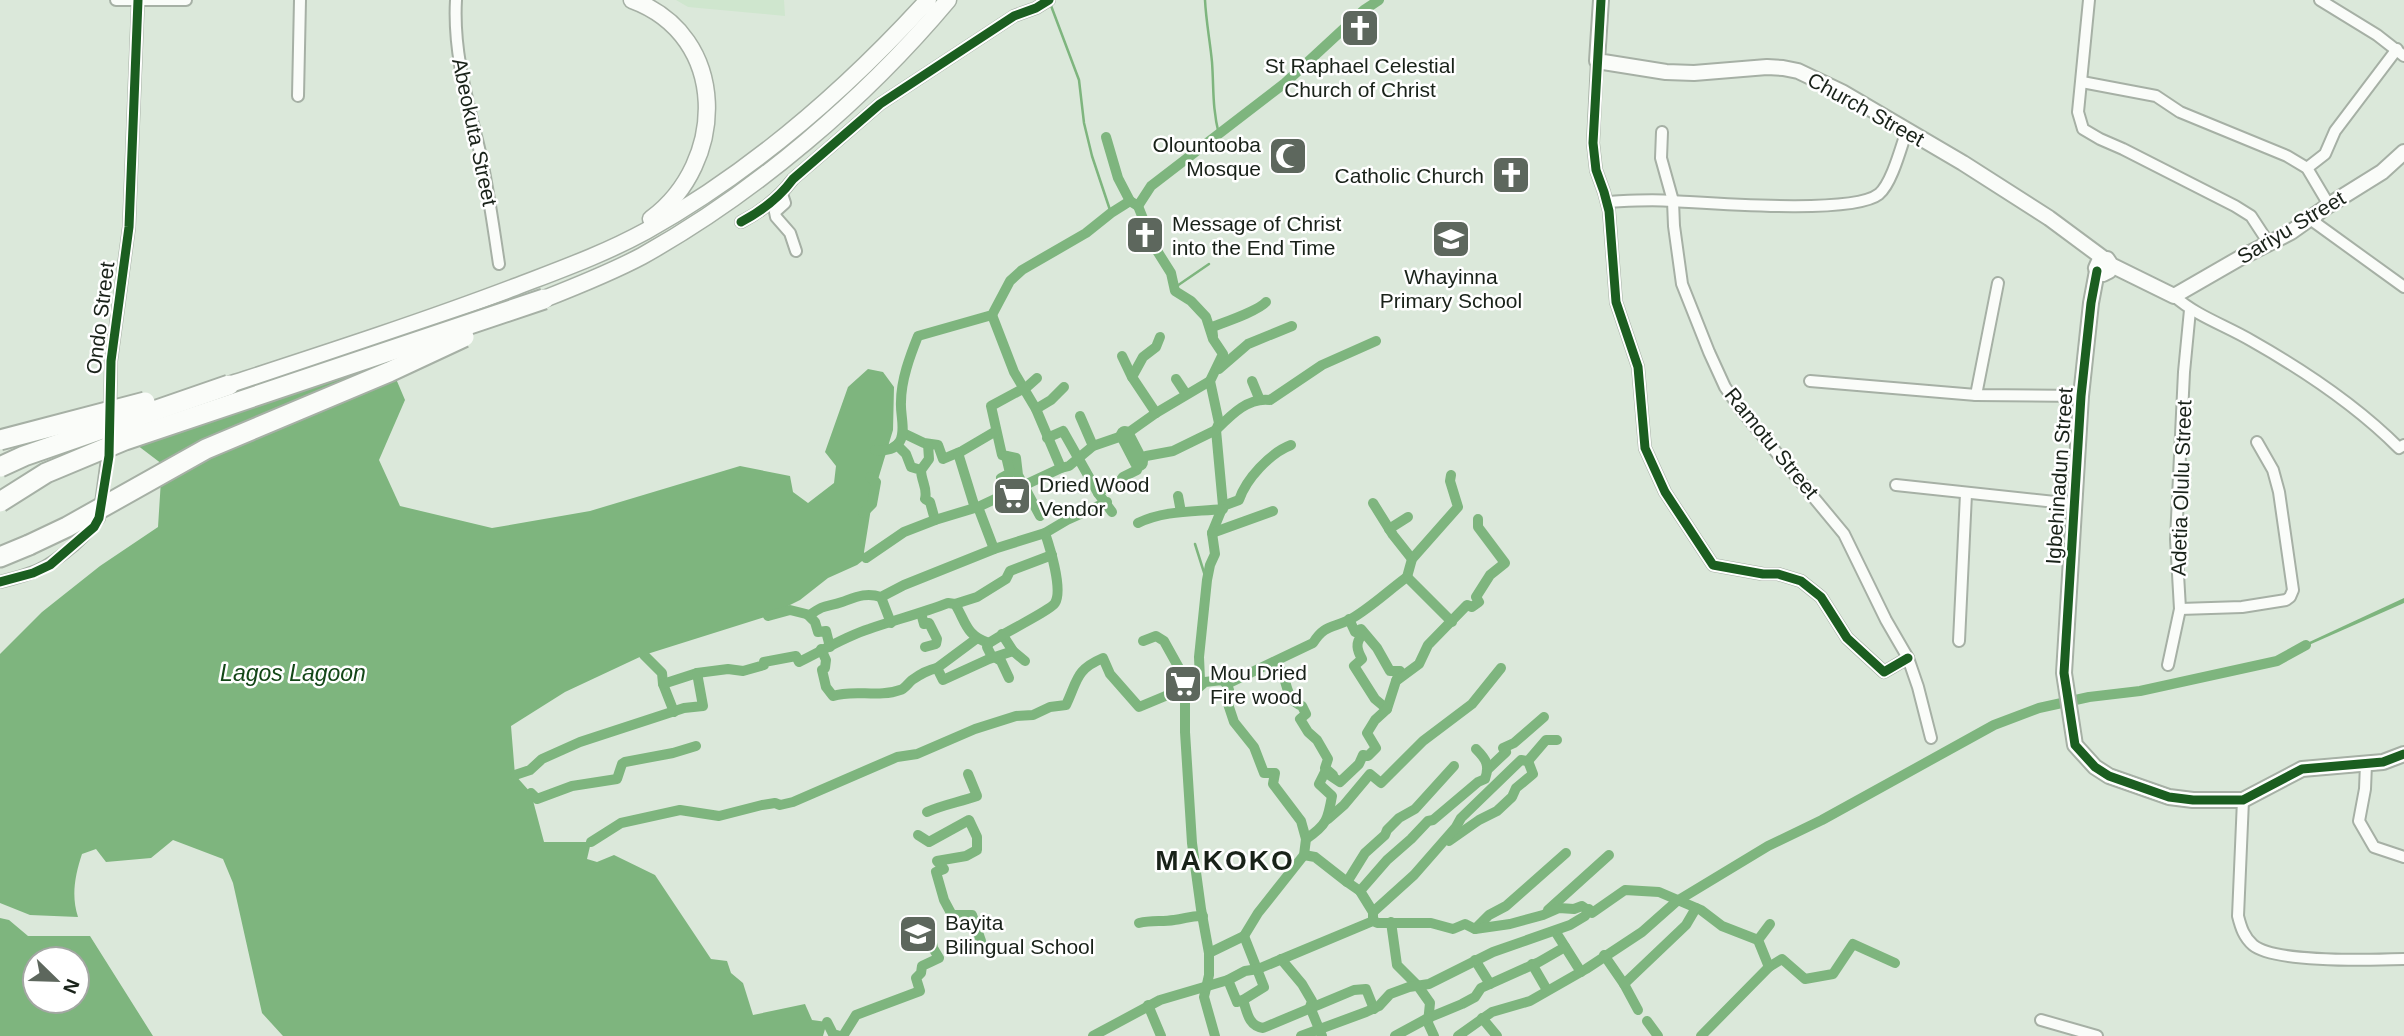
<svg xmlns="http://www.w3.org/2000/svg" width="2404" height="1036" viewBox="0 0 2404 1036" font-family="Helvetica,sans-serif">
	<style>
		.built { fill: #cfe6ce }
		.water { fill: #7eb57e; fill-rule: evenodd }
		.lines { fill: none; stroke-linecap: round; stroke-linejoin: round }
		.stream { stroke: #7eb57e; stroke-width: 2.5 }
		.canal { stroke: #7eb57e; stroke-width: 10 }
		.river { stroke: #7eb57e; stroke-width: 18 }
		.street-casing { stroke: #a6b0a5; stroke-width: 14 }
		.secondary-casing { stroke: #a6b0a5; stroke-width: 18 }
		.primary-casing { stroke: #a6b0a5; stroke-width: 19 }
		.highway-casing { stroke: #a6b0a5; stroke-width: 23 }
		.street { stroke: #fafcf9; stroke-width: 10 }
		.secondary { stroke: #fafcf9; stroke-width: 14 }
		.primary { stroke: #fafcf9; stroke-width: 16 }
		.highway { stroke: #fafcf9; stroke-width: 19 }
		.highway-bridge-casing { stroke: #a6b0a5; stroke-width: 23; stroke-linecap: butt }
		.highway-bridge { stroke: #fafcf9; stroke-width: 19 }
		.cycleway-casing { stroke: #fff; stroke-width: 13 }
		.cycleway { stroke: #1b5e20; stroke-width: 9 }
		.labels { text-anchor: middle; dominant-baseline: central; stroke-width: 5; stroke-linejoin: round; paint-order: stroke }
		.poi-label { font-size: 21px; fill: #192219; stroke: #fff; text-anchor: start }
		.street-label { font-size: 21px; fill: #192219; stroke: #fff }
		.water-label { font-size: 23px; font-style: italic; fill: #134717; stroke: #fff }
		.district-label { font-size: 28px; font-weight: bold; letter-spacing: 2px; fill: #192219; stroke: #fff }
	</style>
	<rect width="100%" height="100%" fill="#dbe8da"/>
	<polygon class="built" points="676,0 784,0 785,16 688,7"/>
	<g class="water">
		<path d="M377,334L405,400L379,460L400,506L492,528L590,511L740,466L790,476L793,492L808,503L834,483L836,466L825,452L848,387L868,369L883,372L894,387L893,430L873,496L864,552L866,558L857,565L828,578L800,600L768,616L644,655L565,692L511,726L515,775L531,793L544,842H591L587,859L597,862L614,855L655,875L711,959L727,961L731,973L743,983L753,1015L805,1004L812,1020L827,1022L823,1036H283L262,1013L233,883L223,859L173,840L151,858L106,862L96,849L82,854C75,875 71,896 78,917L30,915L0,903V654L42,612L100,566L158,527L162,464L108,423L120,412L222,378Z"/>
		<polygon points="2404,598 2404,603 2293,652 2292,650"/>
		<path d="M0,918L9,920L28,936H90L153,1036H0ZM35,959H77V1001H35Z"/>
	</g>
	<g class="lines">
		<g class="stream">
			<path d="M1205,0C1206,21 1210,41 1212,62C1214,90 1212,106 1219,135"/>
			<polyline points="1050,3 1079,80 1084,123 1092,156 1111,213"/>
			<polyline points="1174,288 1209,264"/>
			<polyline points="1195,544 1207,582"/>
		</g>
		<g class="canal">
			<polyline points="1106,137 1118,178 1130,201"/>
			<polyline points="1138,206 1154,246 1171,273 1175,291 1191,301 1206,317 1213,339 1223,354 1210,381 1219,423 1216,430 1223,506 1212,533 1215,554 1210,565 1207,580 1199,657 1200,680 1185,700 1185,732 1192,843 1201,909 1209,953 1209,975 1204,997 1215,1036"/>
			<polyline points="992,315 1014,372 1036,409 1061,468"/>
			<path d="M1213,336L1212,327C1225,322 1258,311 1266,302"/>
			<polyline points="1122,356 1132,377"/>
			<polyline points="1219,369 1248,344 1292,326"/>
			<polyline points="1037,378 1028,386 991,406 1002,455 1016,458 1018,475 1040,516"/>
			<polyline points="1176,379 1186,394"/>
			<polyline points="1252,381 1259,398"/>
			<polyline points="1036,409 1051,400 1064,387"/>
			<polyline points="1156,413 1132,377 1143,357 1156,347 1160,337"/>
			<polyline points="1080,416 1093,446"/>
			<path d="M1216,430C1231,415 1248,397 1270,400L1322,365L1376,341"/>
			<polyline points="903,433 924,443 938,445 943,459 962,451 996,431"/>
			<polyline points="1047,438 1063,431 1098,493"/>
			<path d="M897,445L906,454L911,467L921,470C921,481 928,488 925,499L930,502L935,520"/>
			<path d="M875,450C885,451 895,450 900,441C906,430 900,414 901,402C901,380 910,356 918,336L992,315L1010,281L1022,270L1086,233L1111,213L1130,201L1138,206L1151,186L1285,83L1364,10L1379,0"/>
			<polyline points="958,453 975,508"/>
			<polyline points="1006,456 1010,473 1001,478 1007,494"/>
			<polyline points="921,470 929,459 928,444"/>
			<polyline points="1178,496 1181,512"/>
			<polyline points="1373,503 1393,535 1412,559"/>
			<path d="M1223,506L1239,500C1246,479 1270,453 1291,445"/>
			<polyline points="978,507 994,549"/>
			<polyline points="1112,512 1098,493 1110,485 1118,484 1123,477 1137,470 1139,462 1146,456 1173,451 1216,430"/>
			<polyline points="863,513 872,504 876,482 870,477"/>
			<path d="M1138,523C1165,510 1194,512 1223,509"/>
			<polyline points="1389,529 1408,517"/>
			<polyline points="1212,533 1273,511"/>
			<polyline points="866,558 904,532 935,520 978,507 1061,468 1069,466 1093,446 1125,435 1156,413 1210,381"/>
			<polyline points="1407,577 1412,559 1458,507 1450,481 1451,475"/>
			<polyline points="881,597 891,623"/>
			<path d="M955,604C966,622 966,636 989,643L987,647L991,655L1001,661L1009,678"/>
			<polyline points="921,613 924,624 929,623 937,639 936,644 925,647"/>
			<polyline points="808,615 815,622 818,632 826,631 830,647"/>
			<path d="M768,616L790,610L810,615C824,604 827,607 842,602C856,597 866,592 881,597L904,585L994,549L1045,533L1067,520L1107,502"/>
			<path d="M1349,619L1355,632L1362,635C1355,643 1357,650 1362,659L1354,666L1375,699L1387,709"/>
			<polyline points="1359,630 1361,629 1377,648 1390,671 1400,671 1396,681"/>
			<polyline points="1002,634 1013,651 1025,661"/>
			<polyline points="1143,641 1156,636 1164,641 1184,677 1185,700"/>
			<path d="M989,643C1000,635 1051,610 1055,603C1063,590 1050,548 1045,533"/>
			<path d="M821,649L826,660L825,668L822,670L826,687L833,696C853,689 879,698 900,690C905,689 908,683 912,680C919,675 928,670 937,668L976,639"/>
			<polyline points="644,655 662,673 663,684 674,712"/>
			<path d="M1274,662C1290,675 1282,699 1302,706L1306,714L1300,719L1308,732L1317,740L1328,759L1325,768L1333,775"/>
			<polyline points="937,668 943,680 989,659 1013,651"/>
			<path d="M663,684L697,673L728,669L743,671L764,665V662L796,656L799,662C822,651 844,637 869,629C895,620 922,613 948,603L955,604L977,597L1006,579L1010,571L1052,555"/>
			<polyline points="1227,684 1229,690 1226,698 1234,722 1254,747 1264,773 1275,773 1273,784 1301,821 1306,839"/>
			<path d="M1197,689L1205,682L1222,680L1227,684L1313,643C1324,625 1332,628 1349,620C1368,610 1389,590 1407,577L1452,622"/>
			<polyline points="1488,769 1506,752 1503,748 1514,743 1544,717"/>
			<polyline points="515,775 530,770 542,759 580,742 684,708 703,706 697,673"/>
			<polyline points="531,793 537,799 572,786 617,779 622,764 625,762 673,753 696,746"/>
			<path d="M927,812C942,805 960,802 977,796L968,774"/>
			<polyline points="1328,819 1344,805 1370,774 1381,783 1423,741 1472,704 1501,668"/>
			<polyline points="918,835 929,842 969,820 977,837 977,850 966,856 937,861 944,869 936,872 944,900 952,915 972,915 981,941"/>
			<polyline points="1449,841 1479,820 1497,811 1512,797 1516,788 1533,774 1528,761"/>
			<path d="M591,842L621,823L680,810L719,816L762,805L775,803L780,805L793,802L897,757L917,754L975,729L1016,716L1033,715L1050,707L1066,705C1078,680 1075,670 1103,658L1110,674L1139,707L1175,692L1185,700"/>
			<polyline points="1304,855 1315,857 1347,882"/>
			<polyline points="1360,891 1347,882 1365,853 1385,835 1387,830 1399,818 1415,809 1454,766"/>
			<polyline points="1548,910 1609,855"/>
			<path d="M1373,912L1360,891L1387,860L1411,839L1428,821L1433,820L1478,782L1485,779C1490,765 1486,759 1476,749"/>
			<polyline points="1373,921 1373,912 1414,875 1456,827 1461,818 1521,760 1528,761 1546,740 1557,740"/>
			<polyline points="1391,922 1397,965 1418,986 1430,1003 1428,1023 1434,1036"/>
			<path d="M1139,923C1152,920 1162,922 1174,920C1185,919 1192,915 1203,916"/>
			<polyline points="1475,929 1489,915 1506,906 1566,853"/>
			<polyline points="1555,931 1581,972"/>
			<path d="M1209,953L1244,936L1258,913L1304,855L1306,839C1327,825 1328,819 1332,796L1319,784L1325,772L1340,782L1359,764L1363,755L1368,756L1376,748L1367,733L1375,720L1387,709L1396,681L1419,664L1428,645L1467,605L1472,607L1479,602L1476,597L1490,575L1505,563L1478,527V519"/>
			<polyline points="1604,955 1624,984 1638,1010"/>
			<polyline points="1281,959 1302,984 1312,1001 1310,1007 1322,1036"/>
			<polyline points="1475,960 1490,984"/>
			<polyline points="1532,964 1547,990"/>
			<polyline points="1769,967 1782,959 1805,979 1833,974 1853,944 1895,963"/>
			<path d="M1228,980L1237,1002L1243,1000C1247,1011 1248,1026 1263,1028L1354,990L1366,989L1374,1009"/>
			<polyline points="1624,984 1686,925 1696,908"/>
			<polyline points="1243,1000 1264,987 1244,936"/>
			<polyline points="1148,1005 1161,1036"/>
			<polyline points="1482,1018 1497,1036"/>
			<polyline points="1647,1021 1658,1036"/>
			<polyline points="827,1022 833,1034 840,1036"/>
			<polyline points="843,1036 856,1015 920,991 916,978 921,973 922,966 939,958 933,948 928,923"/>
			<polyline points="1093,1036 1160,1000 1228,980 1245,971 1258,969 1373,921 1378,923 1431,923 1453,929 1465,924 1475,929 1510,924 1543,915 1559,908 1574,909 1582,906 1592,913 1625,890 1659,892 1701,910 1722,926 1758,940"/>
			<polyline points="1301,1036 1366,1012 1379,1006 1390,994 1409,987 1429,984 1493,952 1570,925 1585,916 1589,909"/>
			<polyline points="1395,1036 1428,1018 1462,1004 1475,997 1481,988 1539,962 1565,947"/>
			<polyline points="1458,1036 1492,1012 1530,1001 1586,969 1642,932 1677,901 1768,846 1822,820 1994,725 2039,708 2089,697 2140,691 2277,661 2306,645"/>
			<polyline points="1701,1036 1769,967 1758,940 1770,924"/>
		</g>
		<polyline class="river" points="1125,435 1139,462"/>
		<defs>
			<g id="street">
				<polyline points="116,0 186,0"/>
				<path d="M456,0C453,51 467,99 479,148C488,186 493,225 499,264"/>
				<polyline points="2089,0 2078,112 2083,129 2100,139 2123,149 2235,206 2251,216 2268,242"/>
				<polyline points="2320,0 2377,35 2404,56"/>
				<polyline points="1597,61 1593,143 1596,170 1604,192 1609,211 1616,302 1638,367 1645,448 1665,492 1713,565 1763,574 1778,574 1801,581 1821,597 1847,638 1884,672 1908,658"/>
				<polyline points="2082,82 2156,96 2180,112 2287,156 2307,168 2329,205"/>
				<polyline points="298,96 300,0"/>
				<polyline points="1662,132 1661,158 1673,201 1674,226 1682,284 1709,352 1725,387 1742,411 1844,534 1886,620 1908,658 1918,687 1931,738"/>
				<polyline points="2307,168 2325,154 2335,131 2397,49"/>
				<polyline points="782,194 785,203 775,212 776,217 790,233 796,251"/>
				<path d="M1607,202C1628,201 1650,199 1672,201C1710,203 1853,215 1879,194C1892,183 1901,147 1907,130"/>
				<polyline points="2310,219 2404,287"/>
				<path d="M741,222C762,211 779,198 793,179L880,104L1014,16L1036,8L1049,0"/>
				<path d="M2174,296C2198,317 2225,325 2252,341C2305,371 2356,405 2399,448L2404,445"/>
				<polyline points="1810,381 1976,395 2081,396"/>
				<polyline points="1976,395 1998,283"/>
				<polyline points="110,414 111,361 129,227 138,0"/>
				<polyline points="1896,485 2074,504"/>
				<path d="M0,582C35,573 45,570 73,546C83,537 92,529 99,518L109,444"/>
				<polyline points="2180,609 2242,607 2286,600 2290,597 2293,590 2279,492 2273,470 2257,442"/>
				<polyline points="1959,641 1966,494"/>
				<polyline points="2168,665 2180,609 2176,539 2184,372 2190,310"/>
				<polyline points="2366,764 2365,789 2359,821 2374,847 2404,857"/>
				<path d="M2243,800L2238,916C2241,928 2244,937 2253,945C2274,963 2374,960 2404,959"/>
				<polyline points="2041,1020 2097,1036"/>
			</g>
			<g id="secondary">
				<polyline points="1601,0 1597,61 1666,72 1694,73 1767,67 1783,68 1798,71 1842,92 1963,163 2049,218 2103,258"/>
				<polyline points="2111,265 2109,271 2103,274 2096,268 2100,259 2107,259 2111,265 2174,296 2240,258 2291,232 2329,205 2382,172 2404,152"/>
				<polyline points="2097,271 2091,303 2081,396 2064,673 2075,745 2095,767 2109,776 2169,797 2193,800 2243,800 2302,769 2383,762 2404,754"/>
			</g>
			<g id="primary">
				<path d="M632,0C730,36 727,163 651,219"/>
				<path d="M544,299C577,286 610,273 642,256C755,193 865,99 948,0"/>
				<path d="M229,385C324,354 420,323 515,287C559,270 604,254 646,231C753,171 846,90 928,0"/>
			</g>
			<polyline id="highway" points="0,557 29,545"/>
		</defs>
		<use href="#street" class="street-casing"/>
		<use href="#secondary" class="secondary-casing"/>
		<use href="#primary" class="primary-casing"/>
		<use href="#highway" class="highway-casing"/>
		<use href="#street" class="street"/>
		<use href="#secondary" class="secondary"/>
		<use href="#primary" class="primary"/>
		<use href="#highway" class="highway"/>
		<defs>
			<g id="highway-bridge">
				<polyline points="0,440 145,402"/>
				<polyline points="0,467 24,456 229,385"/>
				<polyline points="0,502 46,473 125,440 544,299"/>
				<polyline points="29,545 67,527 206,449 389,372 464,337"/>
			</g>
		</defs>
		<use href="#highway-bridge" class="highway-bridge-casing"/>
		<use href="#highway-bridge" class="highway-bridge"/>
		<defs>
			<g id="cycleway">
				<polyline points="1601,0 1593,143 1596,170 1604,192 1609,211 1616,302 1638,367 1645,448 1665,492 1713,565 1763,574 1778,574 1801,581 1821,597 1847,638 1884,672 1908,658"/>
				<path d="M741,222C762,211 779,198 793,179L880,104L1014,16L1036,8L1049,0"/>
				<polyline points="2097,271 2091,303 2081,396 2064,673 2075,745 2095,767 2109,776 2169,797 2193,800 2243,800 2302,769 2383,762 2404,754"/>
				<polyline points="0,582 33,573 50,565 94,527 99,518 109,456 111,361 129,227 138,0"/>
			</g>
		</defs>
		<use href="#cycleway" class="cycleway-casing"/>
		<use href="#cycleway" class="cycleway"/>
	</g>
	<defs>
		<symbol id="church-square" viewBox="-11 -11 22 22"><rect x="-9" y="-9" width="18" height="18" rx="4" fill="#5d675d" stroke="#fff"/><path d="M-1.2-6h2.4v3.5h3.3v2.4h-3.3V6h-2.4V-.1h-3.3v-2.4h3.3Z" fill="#fff"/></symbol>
		<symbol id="mosque-square" viewBox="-11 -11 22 22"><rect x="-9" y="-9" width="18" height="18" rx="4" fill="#5d675d" stroke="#fff"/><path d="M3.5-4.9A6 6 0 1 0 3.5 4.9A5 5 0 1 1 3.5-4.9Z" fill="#fff"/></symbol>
		<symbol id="school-square" viewBox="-11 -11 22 22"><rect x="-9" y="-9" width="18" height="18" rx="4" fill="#5d675d" stroke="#fff"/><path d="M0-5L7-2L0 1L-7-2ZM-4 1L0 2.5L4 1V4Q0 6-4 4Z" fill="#fff"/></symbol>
		<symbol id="supermarket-square" viewBox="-11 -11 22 22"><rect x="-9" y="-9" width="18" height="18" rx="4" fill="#5d675d" stroke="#fff"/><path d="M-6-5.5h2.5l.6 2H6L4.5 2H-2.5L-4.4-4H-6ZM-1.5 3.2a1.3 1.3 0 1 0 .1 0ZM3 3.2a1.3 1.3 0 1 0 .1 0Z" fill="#fff"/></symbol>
	</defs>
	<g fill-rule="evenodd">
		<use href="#church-square" x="1338" y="6" width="44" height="44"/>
		<use href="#mosque-square" x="1266" y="134" width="44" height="44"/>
		<use href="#church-square" x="1489" y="153" width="44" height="44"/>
		<use href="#church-square" x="1123" y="213" width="44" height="44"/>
		<use href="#school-square" x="1429" y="217" width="44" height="44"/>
		<use href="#supermarket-square" x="990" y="474" width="44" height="44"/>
		<use href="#supermarket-square" x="1161" y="662" width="44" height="44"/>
		<use href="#school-square" x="896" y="912" width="44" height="44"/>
	</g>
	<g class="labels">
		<g class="poi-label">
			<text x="1360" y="65" text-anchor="middle">St Raphael Celestial<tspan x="1360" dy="24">Church of Christ</tspan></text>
			<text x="1261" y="144" text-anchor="end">Olountooba<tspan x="1261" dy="24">Mosque</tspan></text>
			<text x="1484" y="175" text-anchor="end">Catholic Church</text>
			<text x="1172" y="223">Message of Christ<tspan x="1172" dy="24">into the End Time</tspan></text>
			<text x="1451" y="276" text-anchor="middle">Whayinna<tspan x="1451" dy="24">Primary School</tspan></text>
			<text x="1039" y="484">Dried Wood<tspan x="1039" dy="24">Vendor</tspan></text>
			<text x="1210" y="672">Mou Dried<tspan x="1210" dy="24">Fire wood</tspan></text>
			<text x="945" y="922">Bayita<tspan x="945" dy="24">Bilingual School</tspan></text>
		</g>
		<g class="street-label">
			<text transform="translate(1866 109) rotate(29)">Church Street</text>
			<text transform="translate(475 132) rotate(78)">Abeokuta Street</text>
			<text transform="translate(2291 227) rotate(-31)">Sariyu Street</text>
			<text transform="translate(100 318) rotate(-83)">Ondo Street</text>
			<text transform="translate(1772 443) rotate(51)">Ramotu Street</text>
			<text transform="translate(2059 476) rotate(-86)">Igbehinadun Street</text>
			<text transform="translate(2181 488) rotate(-88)">Adetia Olulu Street</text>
		</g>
		<g class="water-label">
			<text x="293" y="673">Lagos Lagoon</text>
		</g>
		<g class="district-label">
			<text x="1225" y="860">MAKOKO</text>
		</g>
	</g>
	<g transform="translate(56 980) rotate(113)"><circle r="33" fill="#ffffff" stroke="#a3a7a3" stroke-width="2"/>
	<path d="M0-5L12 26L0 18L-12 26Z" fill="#5d675d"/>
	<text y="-10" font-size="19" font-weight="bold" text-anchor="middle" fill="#192219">N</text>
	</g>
</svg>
